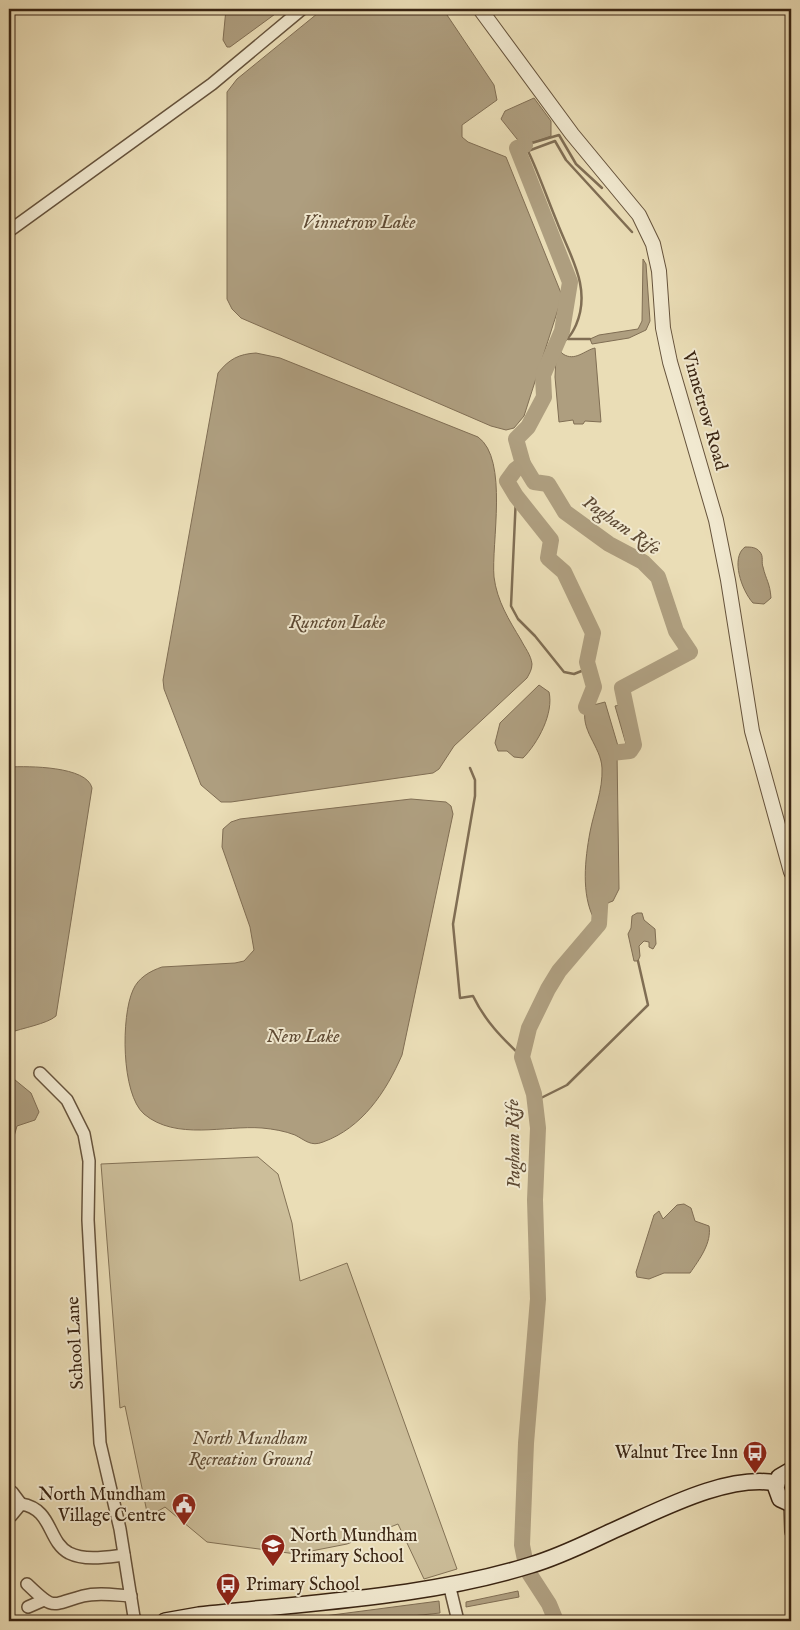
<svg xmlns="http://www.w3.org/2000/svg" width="800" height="1630" viewBox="0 0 800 1630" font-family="'IM FELL English',serif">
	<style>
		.green { fill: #ccbe9a; stroke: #837256 }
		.water { fill: #ae9e7f; stroke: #806e54 }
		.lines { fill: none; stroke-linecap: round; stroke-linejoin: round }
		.stream { stroke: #806e54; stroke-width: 2.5 }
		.river { stroke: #ae9e7f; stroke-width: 16 }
		.minor-casing { stroke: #66533c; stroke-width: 14 }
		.tertiary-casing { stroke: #66533c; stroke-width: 16 }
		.secondary-casing { stroke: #3a2513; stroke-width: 18 }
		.minor { stroke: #f1e9d0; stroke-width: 11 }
		.tertiary { stroke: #f1e9d0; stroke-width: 14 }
		.secondary { stroke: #f1e9d0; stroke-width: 15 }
		.labels { text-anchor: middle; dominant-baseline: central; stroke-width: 4; stroke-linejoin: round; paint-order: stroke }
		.street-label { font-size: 18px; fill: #3a2513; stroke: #f1e9d0 }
		.park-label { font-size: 18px; font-style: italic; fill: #5e4b35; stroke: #f1e9d0 }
		.poi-label { font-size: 18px; fill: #3a2513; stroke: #f1e9d0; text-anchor: end }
		.water-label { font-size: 19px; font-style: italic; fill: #5d4933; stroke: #f1e9d0 }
	</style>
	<rect width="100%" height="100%" fill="#eaddb6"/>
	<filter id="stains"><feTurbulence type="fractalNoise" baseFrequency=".004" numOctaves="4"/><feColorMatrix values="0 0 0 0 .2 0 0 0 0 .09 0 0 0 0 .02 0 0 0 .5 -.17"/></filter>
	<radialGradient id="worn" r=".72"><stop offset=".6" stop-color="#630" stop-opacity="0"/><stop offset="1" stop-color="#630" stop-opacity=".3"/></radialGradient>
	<polygon class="green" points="258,1157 278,1174 292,1223 300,1281 347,1263 457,1569 424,1579 398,1524 347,1544 296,1554 207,1542 165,1507 148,1517 125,1406 120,1408 101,1164"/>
	<g class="water">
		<polygon points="226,9 282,9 230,47 227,47 223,40"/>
		<polygon points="323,9 443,9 494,85 497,100 462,125 462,137 468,142 506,157 561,293 561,300 524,416 514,428 506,430 491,426 241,318 232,309 227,299 227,92 237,79"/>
		<polygon points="534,98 551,121 551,136 525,145 517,139 501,119 505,111"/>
		<polygon points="643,259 646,264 650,321 646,330 629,338 592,344 590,339 599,335 638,329 642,321"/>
		<path d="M555,345C559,348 560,352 563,354C575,362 585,350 595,348L601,422L585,421L583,424H574L573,420L559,422L555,377L556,356L551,355Z"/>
		<path d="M256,353L280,358L478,437C509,459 491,544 494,577C497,601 509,620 521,640C525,648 531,655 532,664C532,670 529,674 527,678L454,746L439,769L433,773L231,802H221L201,785L164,689L163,680L218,373C229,359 239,354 256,353Z"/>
		<path d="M745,547C751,547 756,547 760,552C764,557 761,562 763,567C766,580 770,583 771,598L764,604L753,603C742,591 730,558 745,547Z"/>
		<path d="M539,685L549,692C554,713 538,743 523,758L514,757L507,751H498L495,743L500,723Z"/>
		<path d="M605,702L618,746L626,744L615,706L625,704L634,745L630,751L617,752L619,889L613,901C604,904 600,908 599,918L594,919C581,894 585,859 590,832C594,811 603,790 602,768C601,746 579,730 586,707Z"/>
		<path d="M9,767C28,766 87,766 92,788L56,1016C47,1024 22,1028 9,1033Z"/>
		<path d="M411,799L446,802L451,806L453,814L402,1055C386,1092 362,1128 323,1142C311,1147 305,1140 295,1135C285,1131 273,1129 262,1128C225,1125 176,1141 144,1114C121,1094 121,1016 133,990C138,978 150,971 162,967L235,963L244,961L254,950L250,927L222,847L223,829L231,822L240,819Z"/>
		<polygon points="637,913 642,913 644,920 655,929 656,944 653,949 649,947 649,942 644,941 639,946 640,956 638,961 634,961 628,934 631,928 632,916"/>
		<polygon points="9,1075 31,1093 39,1112 35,1120 17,1126 9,1154"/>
		<path d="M684,1204L691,1208L695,1221L709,1226C712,1243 699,1260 690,1273H664L649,1279L637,1277L636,1272L654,1215L659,1211L663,1219L677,1205Z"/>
		<polygon points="518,1591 519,1597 466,1607 466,1602"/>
		<polygon points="439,1601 440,1613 365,1621 286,1621"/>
	</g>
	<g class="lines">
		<g class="stream">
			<polyline points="525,145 559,135 576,164 602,188"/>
			<polyline points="568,339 590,339"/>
			<path d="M555,345C567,341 571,336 576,325C592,288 570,256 557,222C547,198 539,174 528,151L555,141L566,160L632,232"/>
			<polyline points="516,496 511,606 518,619 535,636 564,672 574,674 589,668"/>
			<path d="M470,768L475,780V796L453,924L460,998L473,996C485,1021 502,1038 522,1057"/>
			<polyline points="535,1101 567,1085 648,1005 638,961"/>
		</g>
		<g class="river">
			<polyline points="525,145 517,148 570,282 562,331 543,375 544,397 528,427 516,439 523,464 515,470 507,481 516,496 551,540 548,558 564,572 593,633 587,662 594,687 586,707"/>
			<polyline points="523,464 534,482 548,484 565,512 609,544 643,562 658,577 676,631 690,652 622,688 634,745 630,751 611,753"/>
			<polyline points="525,1560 522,1545 526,1443 538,1299 535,1200 538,1128 534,1094 522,1057 529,1028 548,989 559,971 599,924 601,891"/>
			<polyline points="527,1570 549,1604 556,1621"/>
		</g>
		<defs>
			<g id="minor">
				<polyline points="9,231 212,84 302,9"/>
				<polyline points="40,1073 67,1100 84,1134 89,1161 88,1220 100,1443 120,1529 134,1617 137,1621"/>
				<polyline points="12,1492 21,1504"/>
				<polyline points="790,1504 791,1532"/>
				<path d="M11,1516L21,1504C53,1509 47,1541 69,1553C85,1561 107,1557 124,1555"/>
				<path d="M27,1584C55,1611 50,1605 83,1596C98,1592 115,1595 131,1596"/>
				<polyline points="449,1584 458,1621"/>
				<polyline points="28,1607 44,1600"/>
			</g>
			<polyline id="tertiary" points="480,9 572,134 639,215 653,244 659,271 663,328 670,362 716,520 728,580 752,731 791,872"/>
			<g id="secondary">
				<polyline points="791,1470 779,1477 776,1488 780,1499 791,1504"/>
				<path d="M165,1621L199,1615C309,1602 425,1598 531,1565C562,1556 590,1541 619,1528C662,1509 728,1474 776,1483"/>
			</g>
		</defs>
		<use href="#minor" class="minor-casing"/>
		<use href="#tertiary" class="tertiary-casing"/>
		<use href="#secondary" class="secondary-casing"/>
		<use href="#minor" class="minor"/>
		<use href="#tertiary" class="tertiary"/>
		<use href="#secondary" class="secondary"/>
	</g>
	<defs>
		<symbol id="bus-pin" viewBox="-11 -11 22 30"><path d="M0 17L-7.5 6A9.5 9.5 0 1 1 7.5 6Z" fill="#8f2418" stroke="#f1e9d0"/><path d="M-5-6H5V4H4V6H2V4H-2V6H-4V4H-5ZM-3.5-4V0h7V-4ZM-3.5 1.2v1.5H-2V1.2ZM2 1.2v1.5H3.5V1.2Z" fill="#fff"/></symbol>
		<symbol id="civic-pin" viewBox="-11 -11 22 30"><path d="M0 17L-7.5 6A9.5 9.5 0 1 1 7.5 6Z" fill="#8f2418" stroke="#f1e9d0"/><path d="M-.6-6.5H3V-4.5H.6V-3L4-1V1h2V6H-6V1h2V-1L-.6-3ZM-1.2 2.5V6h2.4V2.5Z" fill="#fff"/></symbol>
		<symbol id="school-pin" viewBox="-11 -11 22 30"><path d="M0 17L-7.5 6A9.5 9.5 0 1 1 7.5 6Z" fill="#8f2418" stroke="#f1e9d0"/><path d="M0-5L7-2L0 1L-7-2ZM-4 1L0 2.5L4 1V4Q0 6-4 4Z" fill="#fff"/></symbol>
	</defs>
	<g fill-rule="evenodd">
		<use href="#bus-pin" x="741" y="1439" width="28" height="38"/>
		<use href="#civic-pin" x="170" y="1491" width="28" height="38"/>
		<use href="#school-pin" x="259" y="1532" width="28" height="38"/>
		<use href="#bus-pin" x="214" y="1571" width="28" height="38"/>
	</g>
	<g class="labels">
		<g class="street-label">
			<text transform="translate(704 411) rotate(74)">Vinnetrow Road</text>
			<text transform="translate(76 1343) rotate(-93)">School Lane</text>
		</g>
		<g class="park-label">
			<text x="250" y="1439">North Mundham<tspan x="250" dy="21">Recreation Ground</tspan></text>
		</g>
		<g class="poi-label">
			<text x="738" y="1453">Walnut Tree Inn</text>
			<text x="166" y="1495">North Mundham<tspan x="166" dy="21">Village Centre</tspan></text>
			<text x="290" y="1536" text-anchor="start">North Mundham<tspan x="290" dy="21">Primary School</tspan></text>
			<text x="246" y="1585" text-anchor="start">Primary School</text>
		</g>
		<g class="water-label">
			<text x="359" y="223">Vinnetrow Lake</text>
			<text transform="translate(621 526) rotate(35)">Pagham Rife</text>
			<text x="337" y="623">Runcton Lake</text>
			<text x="303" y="1037">New Lake</text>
			<text transform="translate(514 1144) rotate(-91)">Pagham Rife</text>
		</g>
	</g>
	<rect width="800" height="1630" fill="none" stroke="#eaddb6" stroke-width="30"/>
	<rect x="10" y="10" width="780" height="1610" fill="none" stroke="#3a2513" stroke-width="2.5"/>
	<rect x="15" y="15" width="770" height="1600" fill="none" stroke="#3a2513"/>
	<rect width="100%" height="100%" filter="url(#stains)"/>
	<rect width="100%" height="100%" fill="url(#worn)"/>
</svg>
